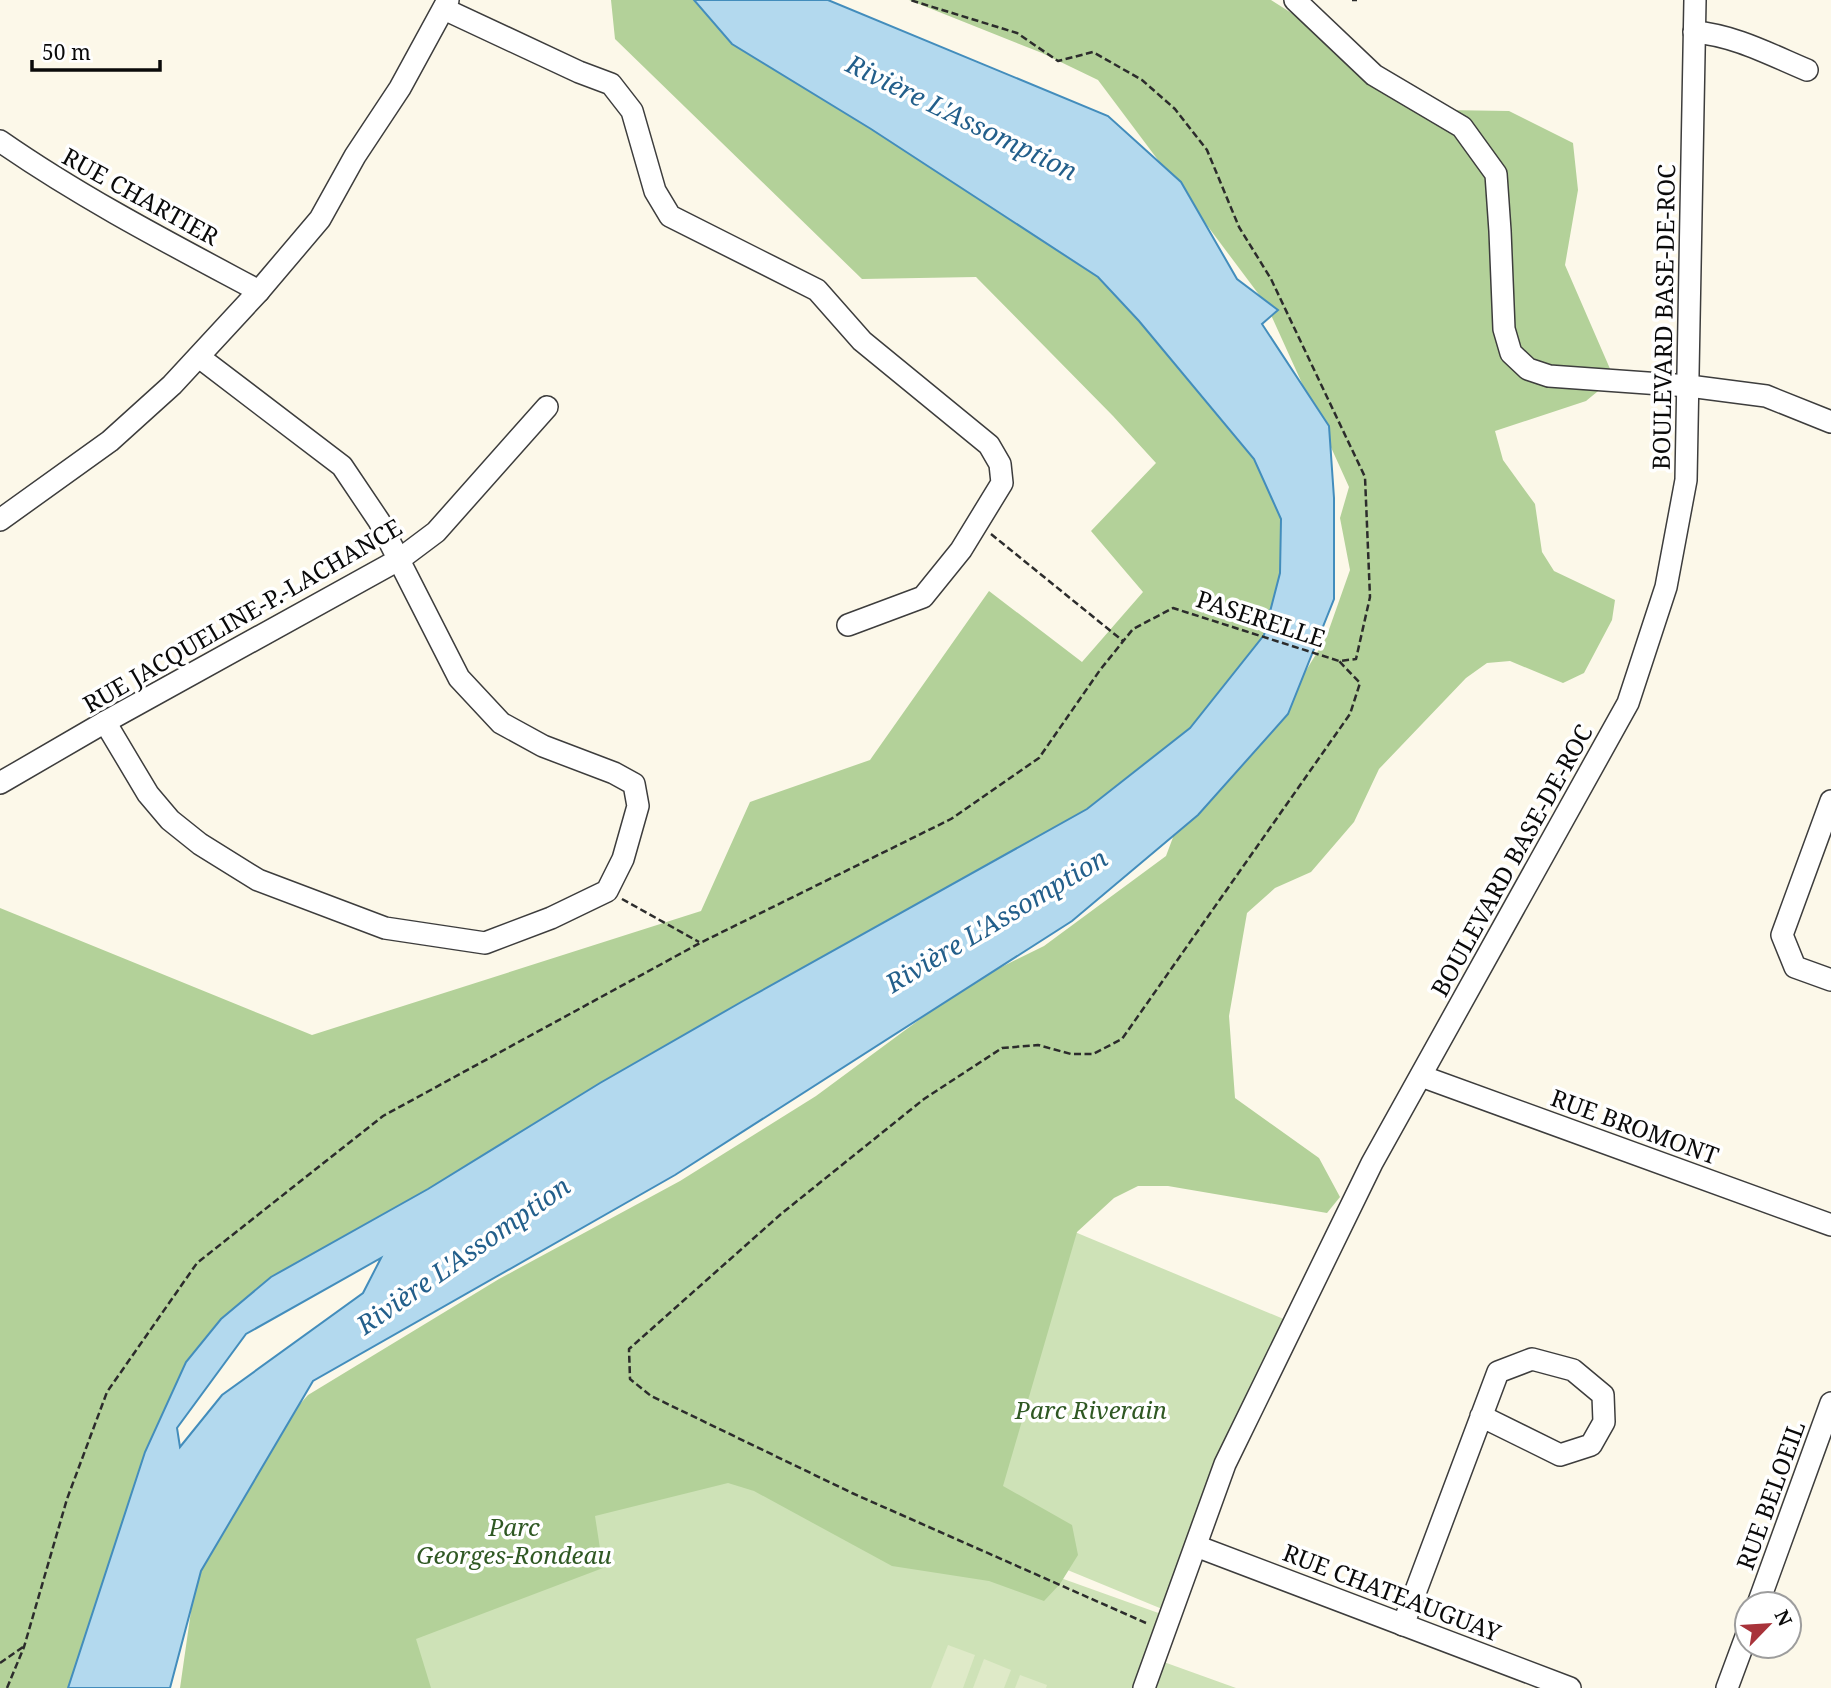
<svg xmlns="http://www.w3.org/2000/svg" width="1831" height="1688" viewBox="0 0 1831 1688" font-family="'Noto Serif',serif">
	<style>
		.green { fill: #cee2b7 }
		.forest { fill: #b3d199 }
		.pitch { fill: #dfeac8 }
		.water { fill: #b3d9ee; stroke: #438dbc; stroke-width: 2; fill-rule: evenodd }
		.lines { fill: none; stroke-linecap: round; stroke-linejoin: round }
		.minor-casing { stroke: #3d3d3d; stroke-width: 24 }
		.path { stroke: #2c2c2c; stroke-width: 2.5; stroke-dasharray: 7 3.5; stroke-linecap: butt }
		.minor { stroke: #fff; stroke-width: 21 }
		.labels { text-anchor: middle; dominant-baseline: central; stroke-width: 7; stroke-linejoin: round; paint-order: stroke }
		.street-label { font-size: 24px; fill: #0a0a0a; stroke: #fff }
		.park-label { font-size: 24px; font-style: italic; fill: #2f5823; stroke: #fff }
		.water-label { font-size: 26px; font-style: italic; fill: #235f8b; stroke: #fff }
	</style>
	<rect width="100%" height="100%" fill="#fcf8e9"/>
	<g class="green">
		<polygon points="1015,1207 1286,1320 1167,1611 895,1499"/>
		<polygon points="428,1352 1164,1615 1138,1688 299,1688"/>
		<polygon points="1161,1661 1236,1688 1151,1688"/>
	</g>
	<g class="forest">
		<polygon points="611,0 694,0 733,44 871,129 1098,277 1139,321 1254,459 1281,519 1280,573 1264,635 1190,728 1087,809 743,1001 600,1083 428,1189 271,1277 221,1319 145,1452 68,1688 0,1688 0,908 312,1035 701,911 750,802 870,760 989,591 1082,662 1143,592 1091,531 1156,463 1113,416 976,277 862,279 615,39"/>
		<polygon points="909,0 1271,0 1444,110 1509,111 1573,143 1578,190 1565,265 1614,378 1586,401 1495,431 1503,460 1535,504 1542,552 1554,571 1615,600 1612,620 1584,673 1563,683 1510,661 1487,663 1466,678 1379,769 1354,822 1311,872 1275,888 1247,913 1229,1016 1235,1098 1319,1158 1340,1197 1327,1213 1168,1186 1138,1186 1114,1198 1077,1232 1003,1486 1072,1525 1078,1555 1060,1584 1044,1601 989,1581 892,1566 754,1491 728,1483 595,1516 603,1568 416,1639 431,1688 180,1688 195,1583 254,1456 308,1395 499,1279 680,1181 816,1096 969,983 1044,946 1166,856 1178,824 1270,729 1326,638 1350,570 1340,518 1349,487 1266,304 1098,80 1042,53"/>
	</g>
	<g class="pitch">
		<polygon points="948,1645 975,1655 963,1688 931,1688"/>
		<polygon points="984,1659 1011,1670 1004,1688 973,1688"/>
		<polygon points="1020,1675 1047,1685 1046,1688 1015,1688"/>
	</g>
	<path class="water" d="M694,0H828L1108,116L1181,182L1237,279L1278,310L1262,324L1329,426L1334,498V599L1288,714L1198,815L1072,921L675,1175L313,1381L201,1571L170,1688H68L145,1452L186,1362L221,1319L271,1277L428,1189L600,1083L743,1001L1087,809L1190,728L1264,635L1280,573L1281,519L1254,459L1139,321L1098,277L871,129L732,44ZM381,1258L363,1293L222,1395L180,1447L177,1428L246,1334Z"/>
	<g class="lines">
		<defs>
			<g id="minor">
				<polyline points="1295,0 1374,75 1462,127 1496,174 1500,231 1504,329 1511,353 1528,369 1549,376 1689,386 1766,396 1831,422"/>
				<polyline points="444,9 579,72 611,84 632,111 655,191 670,216 817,290 862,341 989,445 1000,464 1002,483 961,550 923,597 848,625"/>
				<path d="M1694,32C1734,35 1771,55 1807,70"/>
				<path d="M0,141C82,198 171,244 259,291"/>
				<polyline points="0,520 110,441 172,385 259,291 320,219 355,156 400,88 448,0"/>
				<polyline points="105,722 148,794 170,820 200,844 258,880 385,928 485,943 551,918 607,891 623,859 638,806 634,784 614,773 543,746 501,723 459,678 379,521 342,466 199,357"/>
				<polyline points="0,783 105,722 400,559 436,532 547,407"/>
				<polyline points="1831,801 1782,935 1795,967 1831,980"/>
				<polyline points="1421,1076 1831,1225"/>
				<polyline points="1196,1546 1570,1688"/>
				<polyline points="1758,1604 1831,1403"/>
				<polyline points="1403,1625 1498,1372 1532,1359 1573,1370 1603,1395 1604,1422 1591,1445 1560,1455 1481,1416"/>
				<polyline points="1144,1688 1225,1464 1372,1163 1628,703 1666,587 1686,480 1695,0"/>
				<polyline points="1727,1688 1747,1634"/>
			</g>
		</defs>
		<use href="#minor" class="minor-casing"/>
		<g class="path">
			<polyline points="1352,0 1357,0"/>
			<polyline points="991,534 1123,641"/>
			<polyline points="622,899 699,942"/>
			<polyline points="1146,1623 852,1493 651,1396 630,1379 629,1349 781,1214 924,1099 1002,1048 1038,1045 1071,1054 1093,1054 1122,1039 1350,714 1360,683 1339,661"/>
			<polyline points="0,1663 23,1647"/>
			<polyline points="7,1688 24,1647 67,1499 107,1392 197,1263 383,1116 700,943 951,819 1039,758 1100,670 1133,629 1173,608 1339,661 1356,659 1370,597 1365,477 1271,279 1239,227 1207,150 1175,109 1142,80 1093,52 1058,61 1017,33 910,0"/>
		</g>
		<use href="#minor" class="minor"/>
	</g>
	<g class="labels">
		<g class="street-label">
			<text transform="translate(141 196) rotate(29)">RUE CHARTIER</text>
			<text transform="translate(1663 317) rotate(-89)">BOULEVARD BASE-DE-ROC</text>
			<text transform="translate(242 615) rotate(-30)">RUE JACQUELINE-P.-LACHANCE</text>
			<text transform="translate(1261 618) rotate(18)">PASERELLE</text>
			<text transform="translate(1511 860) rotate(-61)">BOULEVARD BASE-DE-ROC</text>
			<text transform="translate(1635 1126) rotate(20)">RUE BROMONT</text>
			<text transform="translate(1770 1495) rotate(-70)">RUE BELOEIL</text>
			<text transform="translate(1392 1592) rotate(21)">RUE CHATEAUGUAY</text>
		</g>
		<g class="park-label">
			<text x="1091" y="1409">Parc Riverain</text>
			<text x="514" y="1526">Parc<tspan x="514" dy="28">Georges-Rondeau</tspan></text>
		</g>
		<g class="water-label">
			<text transform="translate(962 117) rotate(26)">Rivière L'Assomption</text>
			<text transform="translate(996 920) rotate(-31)">Rivière L'Assomption</text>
			<text transform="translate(463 1255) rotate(-35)">Rivière L'Assomption</text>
		</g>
	</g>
	<g transform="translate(1768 1625) rotate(65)"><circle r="33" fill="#ffffff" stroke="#9d9d9d" stroke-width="2"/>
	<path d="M0-5L12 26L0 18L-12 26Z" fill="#a8333a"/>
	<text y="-10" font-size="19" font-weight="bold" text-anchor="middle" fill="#0a0a0a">N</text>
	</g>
	<path d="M32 60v10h128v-10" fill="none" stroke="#0a0a0a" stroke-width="3.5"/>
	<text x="42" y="60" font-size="21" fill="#0a0a0a" stroke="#ffffff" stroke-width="5" paint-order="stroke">50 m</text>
</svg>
